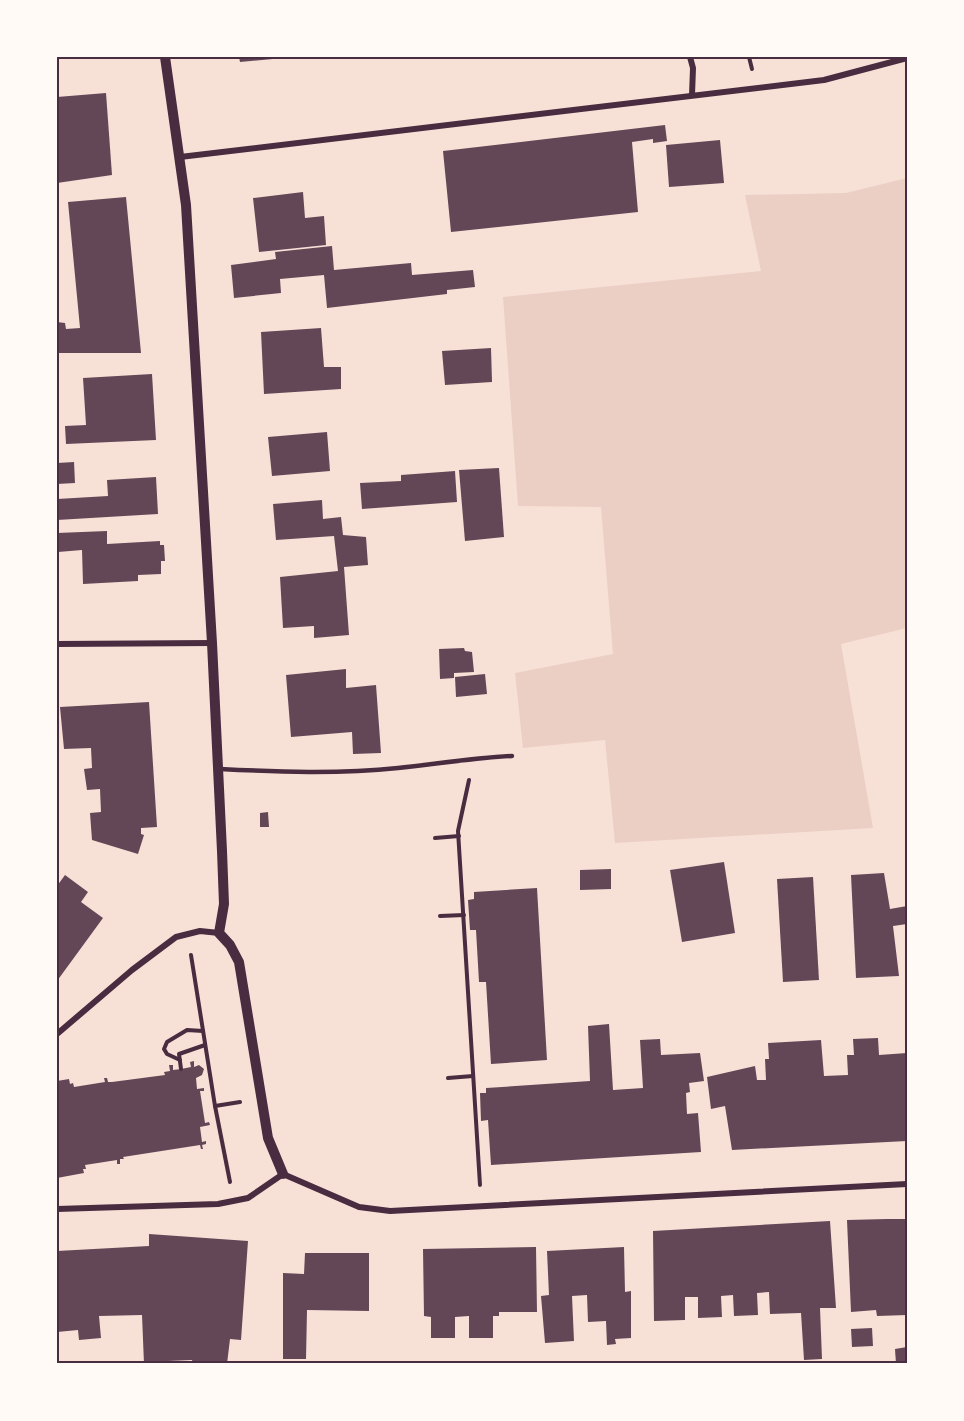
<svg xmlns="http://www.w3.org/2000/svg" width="964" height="1421" viewBox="0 0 964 1421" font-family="Manrope,sans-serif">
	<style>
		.green { fill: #ebcfc5 }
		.building { fill: #644757 }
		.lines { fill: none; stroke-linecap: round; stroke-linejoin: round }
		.path { stroke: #4a2c40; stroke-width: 4 }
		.service { stroke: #4a2c40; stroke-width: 4.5 }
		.minor { stroke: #4a2c40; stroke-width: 6 }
		.tertiary { stroke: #4a2c40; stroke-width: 10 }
		.neatline { fill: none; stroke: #4a2c40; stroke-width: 2 }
	</style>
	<rect width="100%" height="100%" fill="#f7e1d7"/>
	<polygon class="green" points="907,178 907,628 841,644 873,828 615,843 605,740 523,748 515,673 613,654 601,507 518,506 503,297 761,271 745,195 846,193"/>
	<g class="building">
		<polygon points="239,57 273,57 273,59 240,62"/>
		<polygon points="106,93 112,175 57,183 57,97"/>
		<polygon points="665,125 667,141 653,143 653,139 632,142 638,212 451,232 443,151"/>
		<polygon points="720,140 724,183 669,187 666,145"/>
		<polygon points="303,192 305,218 324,216 326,245 259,252 253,198"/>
		<polygon points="126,197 141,353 57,353 57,322 65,323 66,329 80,328 68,202"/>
		<polygon points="332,246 334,270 411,263 412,275 473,270 475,287 447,290 447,294 327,308 324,275 280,279 281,293 234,298 231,265 276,259 275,252"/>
		<polygon points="321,328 324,367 341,367 341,389 264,394 261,332"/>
		<polygon points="491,348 492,382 445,385 442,351"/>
		<polygon points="152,374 156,440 66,444 65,426 86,425 83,378"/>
		<polygon points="327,432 330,471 272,476 268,437"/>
		<polygon points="74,462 75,483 57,484 57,463"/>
		<polygon points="499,468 504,537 465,541 459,470"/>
		<polygon points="455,471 457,502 362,509 360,483 401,481 401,475"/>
		<polygon points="156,477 158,514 57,520 57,499 108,496 107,480"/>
		<polygon points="322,500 323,519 341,517 343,535 366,537 368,565 344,567 349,635 314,638 314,626 283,628 280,577 338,571 334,536 276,540 273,504"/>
		<polygon points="107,531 107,544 160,541 160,545 164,545 165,561 161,561 161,574 138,575 138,581 83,584 82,550 58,552 57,533"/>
		<polygon points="464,648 465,651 472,652 474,672 454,673 454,678 440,679 439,649"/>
		<polygon points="346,669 346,688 376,685 381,753 353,754 352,732 291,737 286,675"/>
		<polygon points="485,674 487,694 456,697 455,677"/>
		<polygon points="149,702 157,827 141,828 141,834 144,835 138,854 92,840 90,813 101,812 100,789 87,790 84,769 92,768 91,748 64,749 60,707"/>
		<polygon points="268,812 269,827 260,827 260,813"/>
		<polygon points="724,862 735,933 682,942 670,870"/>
		<polygon points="611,869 611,889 580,890 580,870"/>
		<polygon points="884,873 890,909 907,906 907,924 893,926 899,976 856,978 851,875"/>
		<polygon points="65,875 88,892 81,902 103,918 57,981 59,974 57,972 57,886"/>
		<polygon points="813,877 819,980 783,982 777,879"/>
		<polygon points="537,888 547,1060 491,1064 486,982 479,982 476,930 470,930 468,900 474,899 474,892"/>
		<polygon points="609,1024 613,1090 643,1088 640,1040 660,1039 661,1055 700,1053 704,1081 689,1083 690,1092 686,1093 687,1114 698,1113 701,1152 491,1165 488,1120 481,1121 480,1093 486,1093 486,1088 590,1081 588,1026"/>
		<polygon points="878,1038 879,1055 907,1053 907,1141 732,1150 725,1106 711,1109 707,1077 755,1066 757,1080 766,1080 765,1059 769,1059 768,1043 821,1040 824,1076 848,1075 847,1055 854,1055 853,1039"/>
		<polygon points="194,1061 194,1067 199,1065 204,1069 202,1075 196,1078 197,1089 204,1088 204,1091 200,1091 205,1123 209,1122 210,1125 200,1127 202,1142 206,1141 206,1144 202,1145 203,1149 201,1149 200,1145 123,1157 124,1159 120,1159 120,1164 117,1164 117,1160 85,1165 86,1169 83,1169 84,1173 57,1178 57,1081 69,1079 70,1084 73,1083 74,1087 105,1082 104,1078 107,1078 108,1082 112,1082 165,1075 164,1072 170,1071 169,1065 173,1065 173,1070 181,1069 191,1067 190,1062"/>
		<polygon points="887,1219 907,1219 907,1315 877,1316 876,1310 851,1312 847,1220"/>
		<polygon points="830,1221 836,1308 820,1308 822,1359 804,1360 801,1313 770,1314 769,1292 757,1293 758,1315 734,1316 733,1295 721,1296 722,1317 698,1318 698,1297 685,1297 685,1320 654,1321 653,1231"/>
		<polygon points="149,1234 248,1241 241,1340 230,1339 227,1364 193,1364 192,1360 168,1361 169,1364 144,1364 142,1315 99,1316 101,1338 79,1340 78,1330 57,1332 57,1251 149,1246"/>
		<polygon points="536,1247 537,1312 499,1312 499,1316 493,1316 493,1338 469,1338 469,1316 455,1317 455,1338 431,1338 431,1317 424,1316 423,1249"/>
		<polygon points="624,1247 625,1292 631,1291 631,1338 615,1339 616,1344 607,1345 606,1321 588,1322 587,1295 572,1296 574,1341 545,1343 541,1296 549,1295 547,1251"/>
		<polygon points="305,1253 369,1253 369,1311 307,1310 306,1359 283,1359 283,1273 304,1274"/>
		<polygon points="872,1328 873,1346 852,1347 851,1329"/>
		<polygon points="907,1347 907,1364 896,1364 895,1349"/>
	</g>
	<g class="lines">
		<g class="path">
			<polyline points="749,57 752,69"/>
			<polyline points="469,780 458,831 480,1185"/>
			<polyline points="435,838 459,836"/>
			<polyline points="440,916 464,915"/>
			<polyline points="191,955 215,1106 240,1102"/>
			<polyline points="180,1060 167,1054 164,1049 167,1042 187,1030 203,1031"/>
			<polyline points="181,1069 179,1054 205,1045"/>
			<polyline points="448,1078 473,1076"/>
			<polyline points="215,1106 230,1182"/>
		</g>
		<path class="service" d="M220,769C279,772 339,774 398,768C436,764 474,758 512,756"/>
		<g class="minor">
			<polyline points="690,57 693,68 692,95"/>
			<polyline points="180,157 824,80 907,58"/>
			<polyline points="57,644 212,643"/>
			<polyline points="57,1034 132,970 176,937 200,931 219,933"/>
			<polyline points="57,1209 218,1204 248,1198 283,1174 359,1207 390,1211 907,1184"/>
		</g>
		<polyline class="tertiary" points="165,57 186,205 212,643 222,851 224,904 219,933 230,945 239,962 268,1138 283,1174"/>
	</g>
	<rect width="964" height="1421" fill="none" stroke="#fffaf5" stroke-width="117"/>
	<rect x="58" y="58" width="848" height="1304" class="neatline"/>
</svg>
